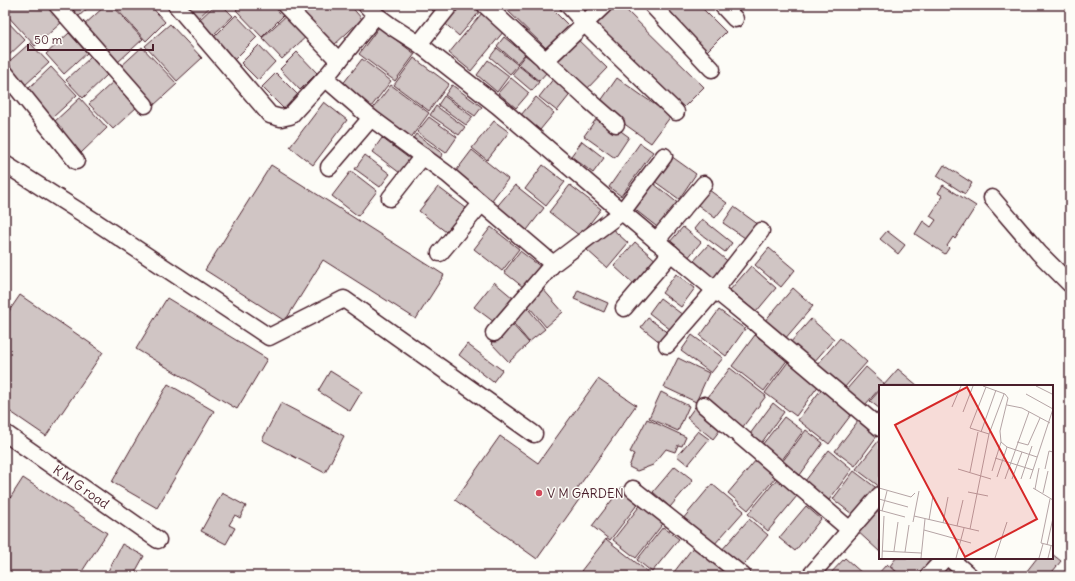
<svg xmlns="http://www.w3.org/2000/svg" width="1075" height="581" viewBox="0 0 1075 581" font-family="Delius,sans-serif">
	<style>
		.building { fill: #d0c5c4; stroke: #4a1f2b }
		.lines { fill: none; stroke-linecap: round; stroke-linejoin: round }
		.minor-casing { stroke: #4a1f2b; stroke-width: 19 }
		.minor { stroke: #fdfcf7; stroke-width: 16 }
		.poi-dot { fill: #d1495b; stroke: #fdfcf7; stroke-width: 1.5 }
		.labels { text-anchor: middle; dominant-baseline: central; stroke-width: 3; stroke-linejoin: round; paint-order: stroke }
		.street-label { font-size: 13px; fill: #4a1f2b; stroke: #fdfcf7 }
		.poi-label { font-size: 13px; fill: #4a1f2b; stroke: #fdfcf7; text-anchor: start }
		.inset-road { fill: none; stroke: #b5a4a5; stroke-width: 1 }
		.view { fill: #d62828; fill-opacity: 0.15; stroke: #d62828; stroke-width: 2 }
		.inset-edge { fill: none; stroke: #4a1f2b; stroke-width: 2 }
	</style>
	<rect width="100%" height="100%" fill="#fdfcf7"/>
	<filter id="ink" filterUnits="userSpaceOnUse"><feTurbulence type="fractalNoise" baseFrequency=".025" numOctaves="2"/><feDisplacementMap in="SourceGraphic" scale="8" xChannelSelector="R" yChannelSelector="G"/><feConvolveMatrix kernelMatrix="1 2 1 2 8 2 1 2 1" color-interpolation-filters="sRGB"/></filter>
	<g filter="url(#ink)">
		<g class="building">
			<polygon points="14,5 46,5 62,22 35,46 5,13"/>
			<polygon points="65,5 91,5 77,18"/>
			<polygon points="106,5 111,5 143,39 117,63 83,26"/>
			<polygon points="113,5 150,5 165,22 146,41"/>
			<polygon points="183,5 212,5 197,19"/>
			<polygon points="215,5 222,5 233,16 212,36 198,21"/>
			<polygon points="241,5 277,5 286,13 262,37 236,10"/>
			<polygon points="311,5 350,5 362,19 333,46 302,13"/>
			<polygon points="426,5 447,5 438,15"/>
			<polygon points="452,5 475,5 481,10 459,36 440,19"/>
			<polygon points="502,5 548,5 572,29 550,52"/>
			<polygon points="578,5 601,5 590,17"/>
			<polygon points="614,5 621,5 704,87 681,110 595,25"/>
			<polygon points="657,5 699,5 726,32 705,53"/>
			<polygon points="289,13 309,34 282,59 262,38"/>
			<polygon points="482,13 504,31 471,71 449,53"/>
			<polygon points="236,15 257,37 234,60 213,38"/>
			<polygon points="5,19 25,40 5,59"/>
			<polygon points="170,24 202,58 177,81 145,46"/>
			<polygon points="379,27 415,54 395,81 359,54"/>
			<polygon points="69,33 87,53 64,74 46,54"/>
			<polygon points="574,36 607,68 584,92 550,60"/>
			<polygon points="504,37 525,54 517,63 497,46"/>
			<polygon points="30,43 49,63 24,86 5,65"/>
			<polygon points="259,45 275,62 258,80 241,63"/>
			<polygon points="142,47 177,84 153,106 118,69"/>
			<polygon points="497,48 518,65 510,74 490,57"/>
			<polygon points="297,52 317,73 300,90 280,69"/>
			<polygon points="525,55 547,72 539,81 518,64"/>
			<polygon points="91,57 107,75 83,98 66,80"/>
			<polygon points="414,58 449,84 429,111 394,85"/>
			<polygon points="362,59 391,81 371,107 342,85"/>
			<polygon points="488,60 509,76 497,92 477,75"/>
			<polygon points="519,66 539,82 532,91 512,74"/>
			<polygon points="51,67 77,95 52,118 27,90"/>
			<polygon points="276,73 298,95 284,109 262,87"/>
			<polygon points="511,78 529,93 516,108 498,93"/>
			<polygon points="554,78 572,92 557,111 539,97"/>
			<polygon points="617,78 671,116 651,143 598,105"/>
			<polygon points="115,80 138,106 113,129 89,104"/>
			<polygon points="391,85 429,113 410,139 371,111"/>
			<polygon points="452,85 482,107 475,116 445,95"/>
			<polygon points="444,96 473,117 466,125 438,105"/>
			<polygon points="536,97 554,113 540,130 521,115"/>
			<polygon points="80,98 107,128 81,153 54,122"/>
			<polygon points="324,102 347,120 313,165 290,147"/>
			<polygon points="436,106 465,127 459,135 430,115"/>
			<polygon points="599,115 629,137 615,158 584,136"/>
			<polygon points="429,117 457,137 446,153 417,132"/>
			<polygon points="494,121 509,132 487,160 472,148"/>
			<polygon points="416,134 443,154 437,162 410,143"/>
			<polygon points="382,138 410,159 400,173 372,152"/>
			<polygon points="582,141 604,158 593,173 571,156"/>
			<polygon points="640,143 653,152 621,196 609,187"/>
			<polygon points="472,150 508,179 489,204 453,175"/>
			<polygon points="365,155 390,174 380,187 355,169"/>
			<polygon points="671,156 696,174 679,199 654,181"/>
			<polygon points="271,165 444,275 416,319 323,260 285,321 205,270"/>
			<polygon points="543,165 565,182 546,206 525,189"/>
			<polygon points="944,165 972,183 965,194 937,176"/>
			<polygon points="351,171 377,191 358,216 332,196"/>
			<polygon points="653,183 680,205 661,230 633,208"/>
			<polygon points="515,185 544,208 524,234 494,210"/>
			<polygon points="570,185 601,209 580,236 549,212"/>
			<polygon points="943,185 976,206 955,239 953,237 947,246 949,248 945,254 915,234 923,221 931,227 936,220 930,216 943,196 938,193"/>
			<polygon points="438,187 466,208 446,232 419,211"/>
			<polygon points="709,190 727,203 715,218 698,205"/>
			<polygon points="734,207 759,225 748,240 723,223"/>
			<polygon points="702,219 732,243 725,252 694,229"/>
			<polygon points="608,225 628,243 607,268 587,250"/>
			<polygon points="491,227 519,249 502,271 474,249"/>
			<polygon points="683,227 701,242 687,259 668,244"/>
			<polygon points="887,231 905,245 898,254 880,239"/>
			<polygon points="635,242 658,262 637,287 614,266"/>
			<polygon points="708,245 730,263 715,282 692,263"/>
			<polygon points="769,248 795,270 781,287 755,265"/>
			<polygon points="520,251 545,270 528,291 504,272"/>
			<polygon points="751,266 776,288 756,312 730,290"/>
			<polygon points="676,274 695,288 681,307 662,293"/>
			<polygon points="494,282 513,298 494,322 474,307"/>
			<polygon points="542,288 563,312 546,327 525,302"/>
			<polygon points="793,288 813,306 784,340 763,323"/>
			<polygon points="578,290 608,303 604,312 574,299"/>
			<polygon points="20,295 103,352 46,436 5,408 5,317"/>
			<polygon points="167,298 267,359 237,409 136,349"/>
			<polygon points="660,298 683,315 671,330 649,313"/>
			<polygon points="524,304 545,329 529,342 509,318"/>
			<polygon points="719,310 745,329 726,356 700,336"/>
			<polygon points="648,318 669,333 661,343 641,327"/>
			<polygon points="811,319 834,339 813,363 790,343"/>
			<polygon points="512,324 529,343 509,362 491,343"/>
			<polygon points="692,335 723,358 711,373 681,351"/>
			<polygon points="755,335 788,359 764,391 732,366"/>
			<polygon points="840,338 867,362 844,388 817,365"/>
			<polygon points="467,344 502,370 493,382 459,355"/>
			<polygon points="678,358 709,373 696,402 664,387"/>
			<polygon points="788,362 819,385 796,416 765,393"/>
			<polygon points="866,367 884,383 882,386 880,386 880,388 865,405 847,389"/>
			<polygon points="730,368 766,396 742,428 705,401"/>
			<polygon points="898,369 918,386 883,386"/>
			<polygon points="330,371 362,391 350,411 318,391"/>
			<polygon points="598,379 636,405 577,489 583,494 537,559 455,500 500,436 538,463"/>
			<polygon points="168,384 214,411 157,508 112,482"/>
			<polygon points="823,387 854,411 829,444 798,420"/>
			<polygon points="880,390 880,409 870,401"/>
			<polygon points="661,392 689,406 678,431 649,418"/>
			<polygon points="281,403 344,436 325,473 262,440"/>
			<polygon points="773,403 784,412 762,442 750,434"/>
			<polygon points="697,404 724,425 713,439 687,418"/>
			<polygon points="784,417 803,431 782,460 762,445"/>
			<polygon points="647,419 686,437 682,446 678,445 675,452 666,449 653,465 637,471 629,467 634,454 630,452"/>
			<polygon points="858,421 877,436 855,466 835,451"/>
			<polygon points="806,430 823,443 800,475 782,462"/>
			<polygon points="698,431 709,439 688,465 677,456"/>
			<polygon points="880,439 880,487 856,469"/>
			<polygon points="829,450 852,469 829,500 805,481"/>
			<polygon points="756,460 776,477 748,510 728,493"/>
			<polygon points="675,466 693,480 670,507 653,492"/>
			<polygon points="854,471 879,490 857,518 833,499"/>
			<polygon points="23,478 107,533 79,576 8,576 5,574 5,506"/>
			<polygon points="777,479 797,496 768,531 748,514"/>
			<polygon points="712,484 744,511 713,546 682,520"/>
			<polygon points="622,487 640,501 610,540 592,526"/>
			<polygon points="222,493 246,506 240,518 235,515 229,525 235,528 226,544 201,531"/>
			<polygon points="642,503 665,521 636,558 613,540"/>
			<polygon points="806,506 821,519 795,551 779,538"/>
			<polygon points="873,508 880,514 880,552 855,529"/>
			<polygon points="749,519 768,535 741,568 721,551"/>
			<polygon points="663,527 679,539 652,572 637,560"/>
			<polygon points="606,539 648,572 645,576 587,576 581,571"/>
			<polygon points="122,544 144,556 133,576 108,576 106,575"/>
			<polygon points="694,546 723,569 718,576 671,576"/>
			<polygon points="1052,554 1061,561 1049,576 1023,576 1037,558 1052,558"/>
			<polygon points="845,558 863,574 861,576 828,576"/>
			<polygon points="896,558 932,558 917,576 902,576 890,566"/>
			<polygon points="887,564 900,576 876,576"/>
			<polygon points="945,567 956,576 939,576"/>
		</g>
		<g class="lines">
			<defs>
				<g id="minor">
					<polyline points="57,5 145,105"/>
					<polyline points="176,5 270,115 281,118 290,116 325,78 376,15 391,26 419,44 498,106 622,212 715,290 752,320 880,428"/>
					<polyline points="285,5 339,61"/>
					<polyline points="366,5 376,15"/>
					<polyline points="485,5 584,96 616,124"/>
					<polyline points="568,5 585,24 676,112"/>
					<polyline points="652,5 712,69"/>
					<polyline points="722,5 735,19"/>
					<polyline points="419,44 450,5"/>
					<polyline points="545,61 604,5"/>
					<polyline points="5,73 76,161"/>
					<polyline points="325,78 371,118 447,174 553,264"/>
					<polyline points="5,164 96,222 269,337 344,299 534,434"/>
					<polyline points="329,167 371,118"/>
					<polyline points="390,198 423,156"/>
					<polyline points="992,198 1039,253 1070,284"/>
					<polyline points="656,241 704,184"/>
					<polyline points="440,253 481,204"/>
					<polyline points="624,308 671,253"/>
					<polyline points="494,333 553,264 622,212 664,156"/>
					<polyline points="667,345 715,290 761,231"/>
					<polyline points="704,405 850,530"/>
					<polyline points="5,433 158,540"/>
					<polyline points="633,489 743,576"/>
					<polyline points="949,558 970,576"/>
					<polyline points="810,576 880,495"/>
					<polyline points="928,576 945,558"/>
				</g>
			</defs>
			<use href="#minor" class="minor-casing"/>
			<use href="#minor" class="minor"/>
		</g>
	</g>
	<circle class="poi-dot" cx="539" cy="493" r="4"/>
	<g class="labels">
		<g class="street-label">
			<text transform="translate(81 487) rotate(35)">K M G road</text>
		</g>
		<g class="poi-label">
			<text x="547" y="493">V M GARDEN</text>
		</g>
	</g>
	<g transform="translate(879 385)">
		<rect width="174" height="174" fill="#fdfcf7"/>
		<path class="inset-road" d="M104,1L126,9L129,13L121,46L122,57L128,62L158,72M157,1L173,9M147,9L174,24M128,20L143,23L171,38M73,22L82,1M84,27L94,1M102,47L117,5M110,49L125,9M138,57L149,60L161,33M116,73L154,85M79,84L112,94M166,84L170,66L174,67M113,86L122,57M91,87L99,47M118,92L128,62M126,94L150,27M133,94L143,67M142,94L153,61M151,94L174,24M0,103L32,112L36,108M154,103L174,115M156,104L160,83M89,107L109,111M164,108L169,86M0,114L29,122M171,114L162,158L174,161M0,125L26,132M3,126L8,106M35,131L100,146M50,135L54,111M34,137L40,106M64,138L69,112M78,141L84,115M91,144L110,49L91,43L107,2M45,145L92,158M168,160L174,133M3,166L42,168M15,166L19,137M26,167L30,140M3,173L5,131M42,173L46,134M77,173L85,143M116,173L128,137M160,173L164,159M169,173L172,161"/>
		<path class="view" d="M88,2L158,134L86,172L16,40Z"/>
		<rect width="174" height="174" class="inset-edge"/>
	</g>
	<rect width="1075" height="581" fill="none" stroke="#fdfcf7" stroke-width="20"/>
	<rect x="10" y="10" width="1055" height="561" fill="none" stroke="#4a1f2b" stroke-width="1.5" filter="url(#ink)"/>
	<path d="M28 44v6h125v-6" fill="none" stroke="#4a1f2b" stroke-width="2"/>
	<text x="34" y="44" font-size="12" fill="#4a1f2b" stroke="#fdfcf7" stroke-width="3" paint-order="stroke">50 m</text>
</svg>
